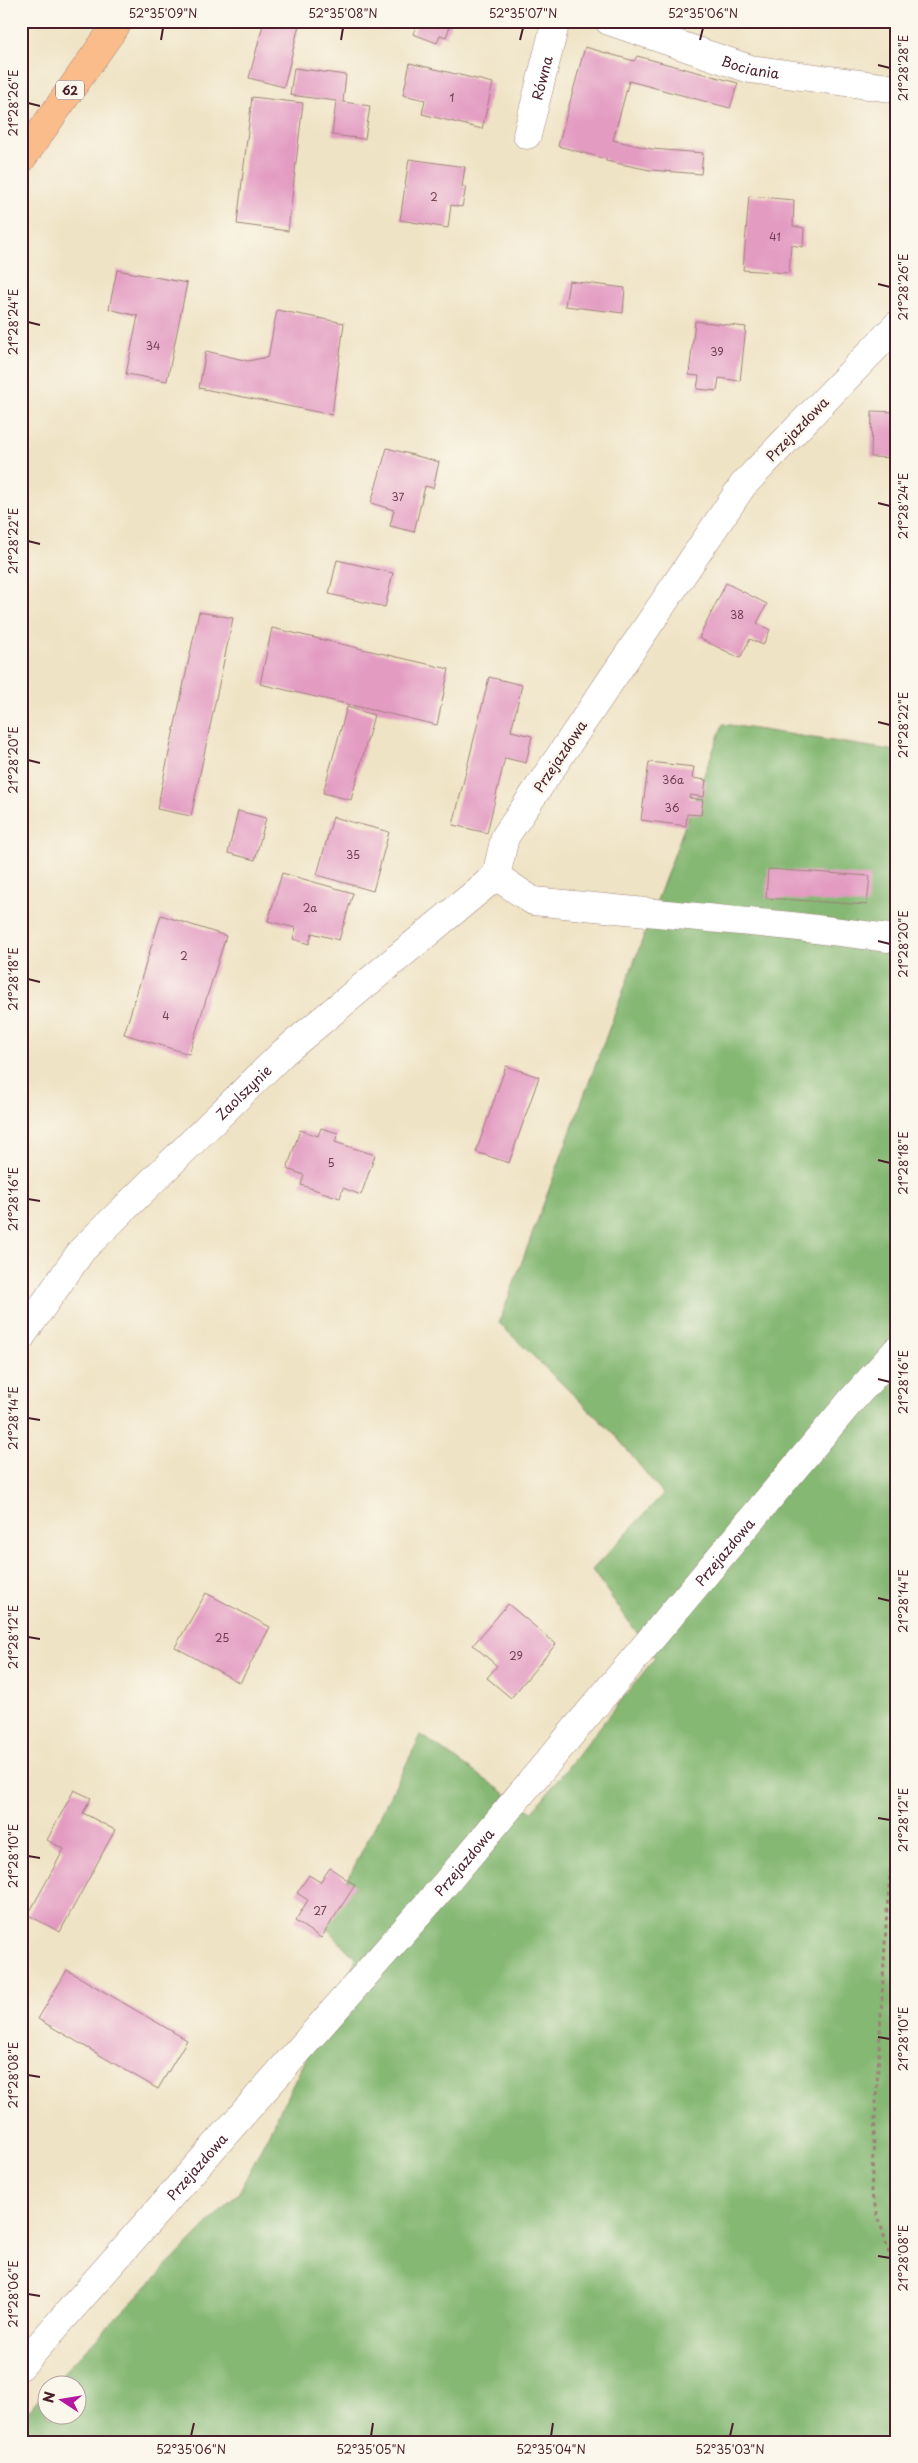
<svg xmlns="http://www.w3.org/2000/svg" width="918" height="2463" viewBox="0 0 918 2463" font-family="'Playpen Sans',sans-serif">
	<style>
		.forest { fill: #85b873; stroke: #686c4f }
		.building { fill: #e39bc2 }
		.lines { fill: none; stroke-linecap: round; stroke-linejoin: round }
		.street-casing { stroke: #9c8178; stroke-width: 29 }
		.primary-casing { stroke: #9c8178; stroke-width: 29 }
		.path { stroke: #9c8178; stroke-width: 3; stroke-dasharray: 4 4; stroke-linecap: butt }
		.street { stroke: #fff; stroke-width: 28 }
		.primary { stroke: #fabc8b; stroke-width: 28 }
		.ticks { fill: none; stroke: #4a1f2b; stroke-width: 2 }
		.labels { text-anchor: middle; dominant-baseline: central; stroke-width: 5; stroke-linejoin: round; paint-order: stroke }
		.number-label { font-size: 11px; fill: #703e51 }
		.shield { fill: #fbf7ec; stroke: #7f6065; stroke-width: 1 }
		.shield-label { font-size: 12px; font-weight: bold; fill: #4a1f2b }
		.street-label { font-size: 14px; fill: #4a1f2b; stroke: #fbf7ec }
		.neatline { fill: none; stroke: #4a1f2b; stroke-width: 2 }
		.ticks-label { font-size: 12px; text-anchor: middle; fill: #4a1f2b }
	</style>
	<rect width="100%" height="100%" fill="#fbf7ec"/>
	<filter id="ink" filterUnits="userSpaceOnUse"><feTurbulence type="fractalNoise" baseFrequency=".02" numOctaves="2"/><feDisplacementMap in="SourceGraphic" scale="10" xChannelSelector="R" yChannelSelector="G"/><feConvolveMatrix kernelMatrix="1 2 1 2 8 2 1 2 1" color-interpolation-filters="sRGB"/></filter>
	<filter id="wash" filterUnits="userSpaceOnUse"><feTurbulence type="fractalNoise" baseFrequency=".0096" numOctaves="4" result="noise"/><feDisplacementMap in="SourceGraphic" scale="20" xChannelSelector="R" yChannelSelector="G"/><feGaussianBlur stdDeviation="1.12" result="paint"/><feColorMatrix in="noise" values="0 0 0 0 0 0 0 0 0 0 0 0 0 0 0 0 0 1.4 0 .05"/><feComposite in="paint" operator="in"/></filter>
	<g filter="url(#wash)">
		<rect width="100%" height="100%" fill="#efe3c5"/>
		<polygon class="forest" points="723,724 897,751 897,2442 21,2442 21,2417 47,2390 48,2416 78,2416 78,2386 51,2385 239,2192 356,1959 324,1926 421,1735 532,1812 655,1658 592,1570 663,1494 614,1434 499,1323"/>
		<g id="blocks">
			<g class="building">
				<polygon points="264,21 300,21 284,87 249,78"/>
				<polygon points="403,21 452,21 446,37 440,35 437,43 413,34 416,26"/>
				<polygon points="585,47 634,61 637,56 738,83 730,108 629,81 613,140 652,149 703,153 701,174 650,170 606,161 606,159 558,146"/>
				<polygon points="410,63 493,83 482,129 422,114 425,100 403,95"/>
				<polygon points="294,68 346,75 343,102 370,106 365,139 332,135 336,101 290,95"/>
				<polygon points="252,97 303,103 288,231 237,224"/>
				<polygon points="409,159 465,167 462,187 466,187 462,207 451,205 448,228 400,220"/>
				<polygon points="749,196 794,200 793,226 804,228 803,247 791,245 789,273 743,270"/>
				<polygon points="117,270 187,283 167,381 126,374 138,316 109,309"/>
				<polygon points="569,281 625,288 623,313 565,306"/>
				<polygon points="277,310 344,323 332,415 199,388 206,351 248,361 268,357"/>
				<polygon points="695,321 746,327 740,381 719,378 717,391 697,389 699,376 689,375"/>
				<polygon points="872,411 897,412 897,458 871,457"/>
				<polygon points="387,448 439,462 433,488 425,486 414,532 390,526 394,510 371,503"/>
				<polygon points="337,560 393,573 385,607 329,594"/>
				<polygon points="726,583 767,604 757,623 770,630 763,645 750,639 740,658 699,638"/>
				<polygon points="199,612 233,618 191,816 157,809"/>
				<polygon points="272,628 449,669 437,725 260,684"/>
				<polygon points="489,677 522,685 511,731 532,736 526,763 505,758 487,833 453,825"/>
				<polygon points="347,707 374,715 351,800 323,793"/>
				<polygon points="649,762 694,767 692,778 706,780 704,797 690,795 689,798 703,800 701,815 687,814 686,826 641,820"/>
				<polygon points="238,811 266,818 255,860 228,853"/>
				<polygon points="333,817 389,832 373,891 317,875"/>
				<polygon points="768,869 870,876 867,905 766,898"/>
				<polygon points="282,873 353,893 339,940 312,933 309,944 293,939 296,928 268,921"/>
				<polygon points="161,915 226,936 189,1054 124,1034"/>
				<polygon points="506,1066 539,1077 509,1163 476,1152"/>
				<polygon points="321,1128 338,1133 335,1142 375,1155 361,1195 343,1188 340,1198 301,1185 304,1175 287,1169 300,1130 318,1136"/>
				<polygon points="206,1593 270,1627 240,1683 175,1647"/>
				<polygon points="508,1604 556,1644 511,1698 487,1678 497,1666 473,1645"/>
				<polygon points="74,1790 91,1798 83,1813 115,1830 60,1932 28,1915 64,1849 47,1840"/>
				<polygon points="330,1868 355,1885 321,1938 295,1921 308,1900 297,1893 309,1875 320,1882"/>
				<polygon points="67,1970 187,2040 158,2089 38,2019"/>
			</g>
		</g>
	</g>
	<g filter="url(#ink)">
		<use href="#blocks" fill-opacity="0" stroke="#9c8178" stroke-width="1"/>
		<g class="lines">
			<defs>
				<g id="street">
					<path id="s1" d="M609,21L750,69L897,89"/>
					<path id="s2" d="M527,135L556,21"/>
					<polyline points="897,325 743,485 505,837 496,876 533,901 791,926 897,939"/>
					<path id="s3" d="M21,1337L82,1250L284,1052L496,876"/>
					<path id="s4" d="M21,2366L446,1883L850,1402L897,1350"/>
				</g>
				<polyline id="primary" points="21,160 119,21"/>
			</defs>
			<use href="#street" class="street-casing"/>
			<use href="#primary" class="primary-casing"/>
			<polyline class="path" points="897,1805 887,1909 871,2192 897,2280"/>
			<use href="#street" class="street"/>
			<use href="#primary" class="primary"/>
		</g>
	</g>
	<path class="ticks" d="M161,40L163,28M341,40L343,28M520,40L523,28M700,40L703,28M878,65L890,68M28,103L40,106M878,284L890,287M28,322L40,325M878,503L890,506M28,541L40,544M878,722L890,725M28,760L40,763M878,941L890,944M28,979L40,982M878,1160L890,1163M28,1199L40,1201M878,1379L890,1382M28,1418L40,1420M878,1598L890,1601M28,1637L40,1639M878,1818L890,1820M28,1856L40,1858M878,2037L890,2039M28,2075L40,2077M878,2256L890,2258M28,2294L40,2296M191,2436L194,2423M371,2436L373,2423M551,2436L553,2423M730,2436L733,2423"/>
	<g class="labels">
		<g class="number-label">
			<text x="452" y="97">1</text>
			<text x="434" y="196">2</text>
			<text x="775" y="236">41</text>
			<text x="153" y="345">34</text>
			<text x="717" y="351">39</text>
			<text x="398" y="496">37</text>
			<text x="737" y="614">38</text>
			<text x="673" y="779">36a</text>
			<text x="672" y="807">36</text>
			<text x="353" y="854">35</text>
			<text x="310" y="907">2a</text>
			<text x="184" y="955">2</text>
			<text x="166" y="1015">4</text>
			<text x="331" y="1162">5</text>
			<text x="222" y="1637">25</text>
			<text x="516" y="1655">29</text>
			<text x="320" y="1910">27</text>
		</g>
		<rect class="shield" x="56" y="80.5" width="28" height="19" rx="4"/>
		<g class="shield-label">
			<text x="70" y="90">62</text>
		</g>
		<g class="street-label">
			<text stroke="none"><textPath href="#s1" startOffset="149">Bociania</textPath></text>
			<text stroke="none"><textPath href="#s2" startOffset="59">Równa</textPath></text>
			<text transform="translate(797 429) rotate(-46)">Przejazdowa</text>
			<text transform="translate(560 756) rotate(-56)">Przejazdowa</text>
			<text stroke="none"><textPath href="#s3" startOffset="332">Zaolszynie</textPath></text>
			<text stroke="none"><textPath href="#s4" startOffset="1076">Przejazdowa</textPath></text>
			<text stroke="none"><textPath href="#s4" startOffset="671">Przejazdowa</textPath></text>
			<text stroke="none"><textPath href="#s4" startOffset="266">Przejazdowa</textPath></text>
		</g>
	</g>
	<rect width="918" height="2463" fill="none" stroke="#fbf7ec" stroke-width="55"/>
	<g transform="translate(62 2400) rotate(282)"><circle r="24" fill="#fbf7ec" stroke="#b4a19f"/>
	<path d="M0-4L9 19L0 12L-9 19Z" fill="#b5179e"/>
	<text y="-8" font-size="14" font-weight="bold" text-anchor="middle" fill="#4a1f2b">N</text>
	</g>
	<rect x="28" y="28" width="862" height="2408" class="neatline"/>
	<g class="ticks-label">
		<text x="163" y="18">52°35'09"N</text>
		<text x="343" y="18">52°35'08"N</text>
		<text x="523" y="18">52°35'07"N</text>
		<text x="703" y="18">52°35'06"N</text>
		<text transform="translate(904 68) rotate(-90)" y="4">21°28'28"E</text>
		<text transform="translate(14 103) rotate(-90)" y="4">21°28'26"E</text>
		<text transform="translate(904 287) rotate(-90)" y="4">21°28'26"E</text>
		<text transform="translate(14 322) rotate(-90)" y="4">21°28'24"E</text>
		<text transform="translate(904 506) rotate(-90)" y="4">21°28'24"E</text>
		<text transform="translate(14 541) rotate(-90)" y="4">21°28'22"E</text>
		<text transform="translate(904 725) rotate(-90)" y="4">21°28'22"E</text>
		<text transform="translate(14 760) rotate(-90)" y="4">21°28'20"E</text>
		<text transform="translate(904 944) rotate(-90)" y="4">21°28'20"E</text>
		<text transform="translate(14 979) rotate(-90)" y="4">21°28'18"E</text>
		<text transform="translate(904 1163) rotate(-90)" y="4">21°28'18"E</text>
		<text transform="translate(14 1199) rotate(-90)" y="4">21°28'16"E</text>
		<text transform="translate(904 1382) rotate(-90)" y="4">21°28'16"E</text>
		<text transform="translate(14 1418) rotate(-90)" y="4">21°28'14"E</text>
		<text transform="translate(904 1601) rotate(-90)" y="4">21°28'14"E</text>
		<text transform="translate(14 1637) rotate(-90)" y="4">21°28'12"E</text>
		<text transform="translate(904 1820) rotate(-90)" y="4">21°28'12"E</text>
		<text transform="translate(14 1856) rotate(-90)" y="4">21°28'10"E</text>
		<text transform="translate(904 2039) rotate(-90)" y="4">21°28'10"E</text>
		<text transform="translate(14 2075) rotate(-90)" y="4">21°28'08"E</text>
		<text transform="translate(904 2258) rotate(-90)" y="4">21°28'08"E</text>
		<text transform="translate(14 2294) rotate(-90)" y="4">21°28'06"E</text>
		<text x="191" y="2454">52°35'06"N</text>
		<text x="371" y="2454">52°35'05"N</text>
		<text x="551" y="2454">52°35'04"N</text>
		<text x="730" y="2454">52°35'03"N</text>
	</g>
</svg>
